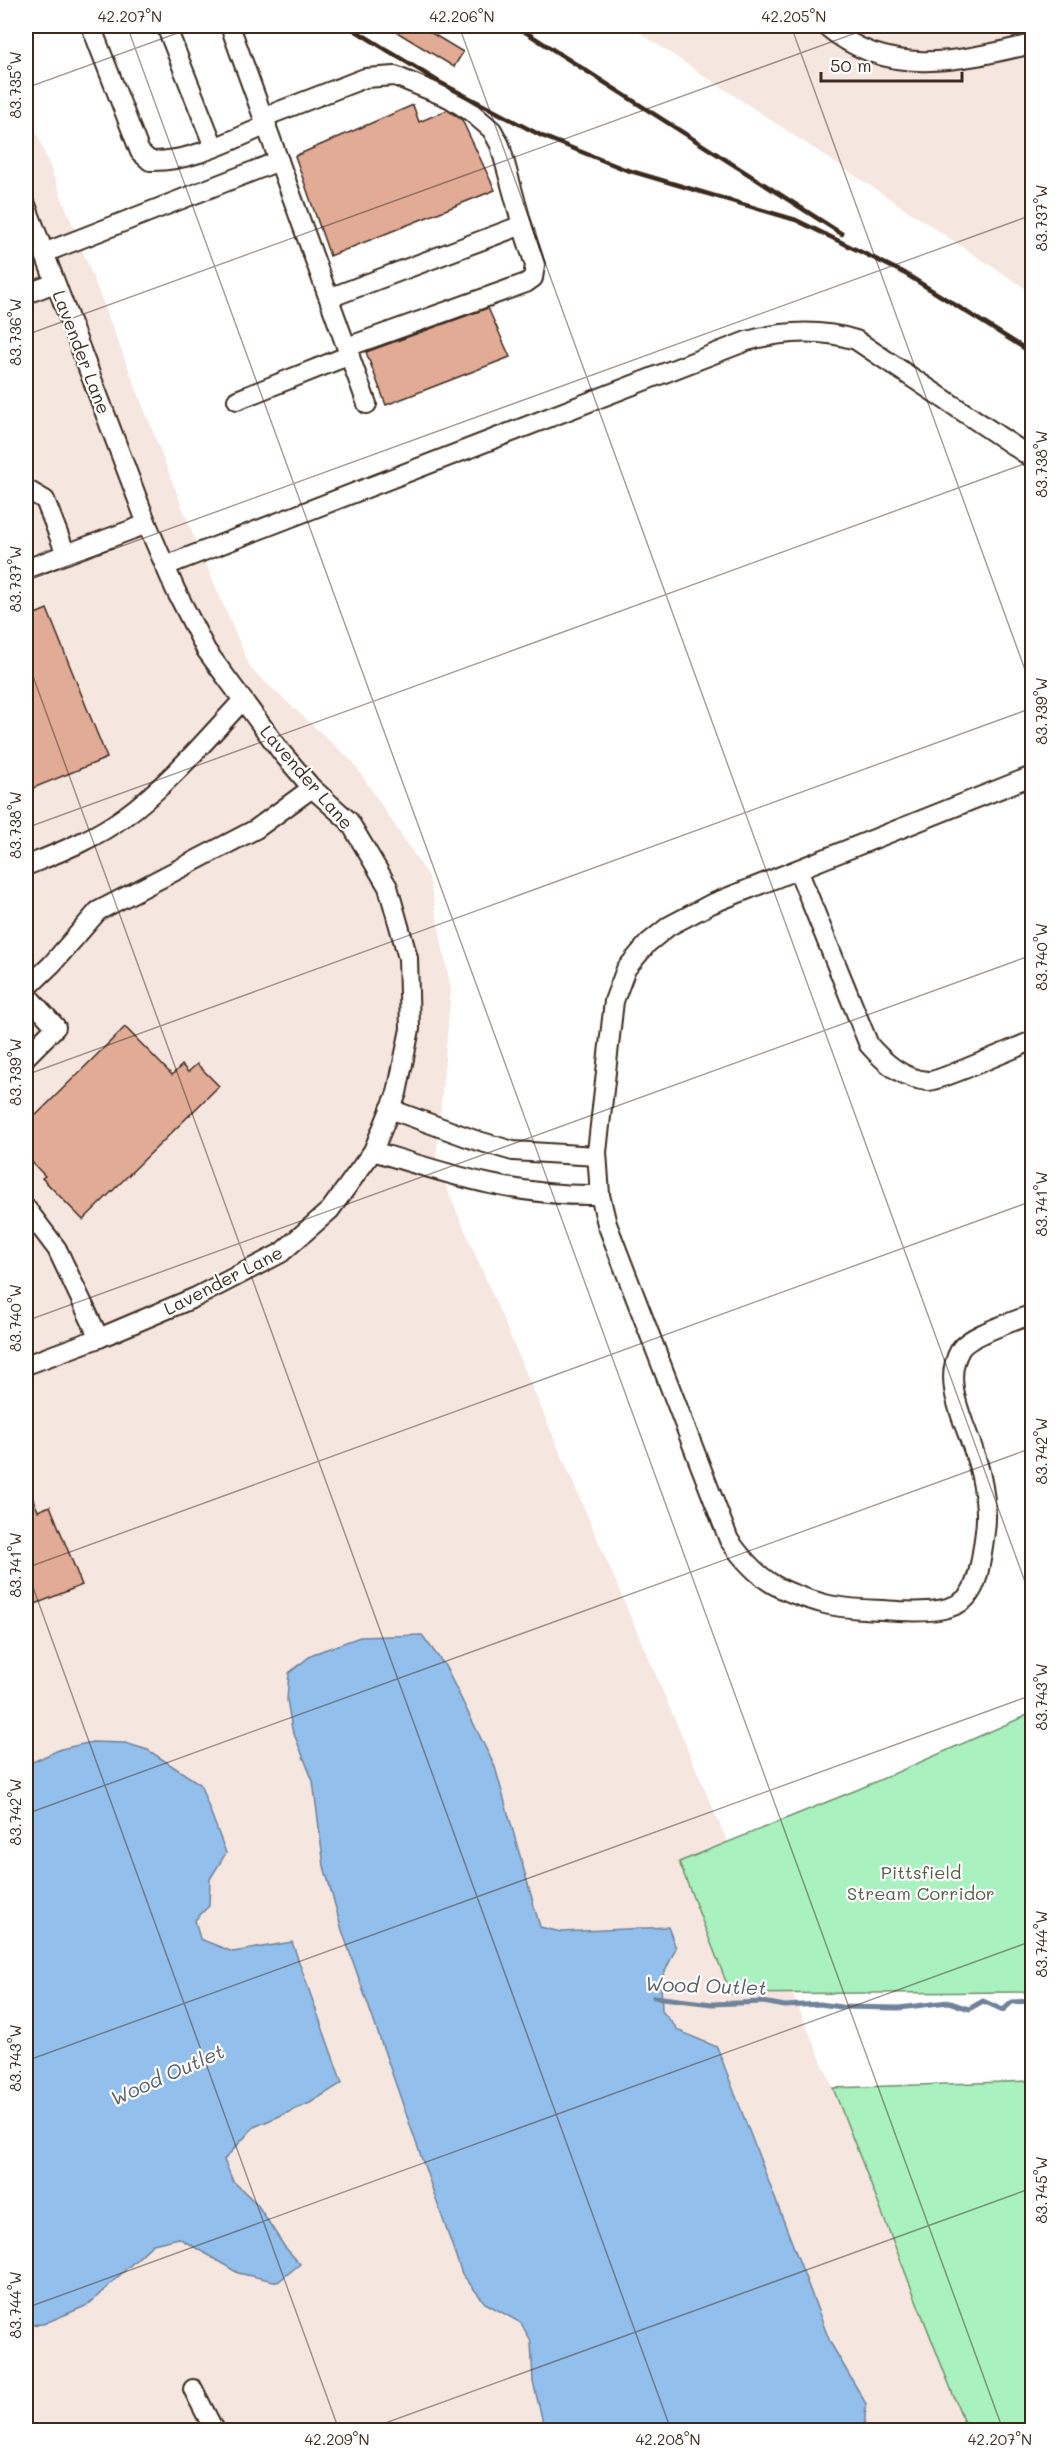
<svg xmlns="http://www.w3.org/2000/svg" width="1058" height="2456" viewBox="0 0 1058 2456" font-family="Mali,sans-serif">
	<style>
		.built { fill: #f6e6e0 }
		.green { fill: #a9f1bf; stroke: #728e6e; stroke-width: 1.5 }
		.water { fill: #92bfec; stroke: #6f839a; stroke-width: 1.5 }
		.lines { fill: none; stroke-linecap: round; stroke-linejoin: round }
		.stream { stroke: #6f839a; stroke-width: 5 }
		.building { fill: #e1ab96; stroke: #3b2a1e; stroke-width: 1.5 }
		.minor-casing { stroke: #3b2a1e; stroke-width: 22 }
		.minor { stroke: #fff; stroke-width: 18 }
		.rail { stroke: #3b2a1e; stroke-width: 4.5 }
		.ticks { fill: none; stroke: #3b2a1e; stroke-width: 1.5; stroke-opacity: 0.45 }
		.labels { text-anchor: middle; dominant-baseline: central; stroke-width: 4.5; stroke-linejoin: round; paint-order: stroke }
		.street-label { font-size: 18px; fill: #3b2a1e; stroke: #fff }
		.park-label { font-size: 18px; fill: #565c46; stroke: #fff }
		.water-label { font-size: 20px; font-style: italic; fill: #595e66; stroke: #fff }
		.neatline { fill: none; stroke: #3b2a1e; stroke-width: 2 }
		.ticks-label { font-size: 15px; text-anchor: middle; fill: #3b2a1e }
	</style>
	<rect width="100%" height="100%" fill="#fff"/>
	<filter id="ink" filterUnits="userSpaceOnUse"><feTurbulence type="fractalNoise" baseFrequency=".0167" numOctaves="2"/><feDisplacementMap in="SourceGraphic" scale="12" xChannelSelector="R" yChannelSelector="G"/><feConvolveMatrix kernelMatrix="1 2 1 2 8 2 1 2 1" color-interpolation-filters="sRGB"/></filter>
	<g filter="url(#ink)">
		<g class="built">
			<polygon points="629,26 1032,26 1032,293"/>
			<polygon points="26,105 192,532 251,669 353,762 429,877 451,990 436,1163 833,2088 967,2430 26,2430"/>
		</g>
		<g class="green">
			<polygon points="1032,1713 1032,1992 731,1994 679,1862 859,1789"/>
			<polygon points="1032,2081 1032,2430 967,2430 833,2088"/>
		</g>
		<g class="water">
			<polygon points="422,1635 445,1666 495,1767 540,1927 561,1932 668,1927 676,1948 661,1980 662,2011 679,2031 717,2047 830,2342 866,2404 864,2430 545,2430 533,2382 531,2342 521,2323 485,2303 462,2274 342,1930 324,1866 313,1781 292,1729 287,1700 289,1673 313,1654 360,1637"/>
			<polygon points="92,1742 125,1743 148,1750 200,1784 226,1853 210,1879 209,1906 195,1920 200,1939 233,1952 292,1942 342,2083 310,2103 254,2127 224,2160 233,2181 257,2204 284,2246 300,2264 278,2282 238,2273 179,2238 153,2244 88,2305 43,2324 26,2325 26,1765 61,1749"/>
		</g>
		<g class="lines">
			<polyline class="stream" points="654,1997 712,2004 763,2002 785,2006 820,2004 841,2007 899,2008 948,2002 969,2009 983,2001 1003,2010 1012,2002 1032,2001"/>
		</g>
		<g class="building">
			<polygon points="387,26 420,26 463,52 454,67"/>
			<polygon points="413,105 419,122 447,110 462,120 495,190 330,256 295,156"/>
			<polygon points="488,308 510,357 386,405 366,352"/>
			<polygon points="47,609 107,758 26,791 26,618"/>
			<polygon points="125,1027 172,1075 182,1065 188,1072 197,1064 219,1086 83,1220 42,1178 45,1176 26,1156 26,1125"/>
			<polygon points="26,1482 38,1511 50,1506 82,1585 26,1608"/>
		</g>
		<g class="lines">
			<defs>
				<g id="minor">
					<path d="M91,26L140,152L150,161C191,162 230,141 267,125"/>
					<polyline points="166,26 214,147"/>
					<path d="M826,26C889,79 959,61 1032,44"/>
					<polyline points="264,117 365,78 395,76 449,98 471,112 492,130 500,145 522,225 329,298"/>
					<polyline points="279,161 367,404"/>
					<polyline points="26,205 147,524 175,589 206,650 282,753 312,788 349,821 388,887 408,958 410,1029 397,1093 373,1151 330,1210 281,1253 196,1297 99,1338 26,1365"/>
					<polyline points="44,253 279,161 230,26"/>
					<polyline points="26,294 55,283"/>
					<polyline points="347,347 526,283 533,278 535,265 522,225"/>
					<polyline points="237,400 350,355"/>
					<polyline points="26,489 45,500 66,554"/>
					<path d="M165,566L747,341C783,331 820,329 856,340L1032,458"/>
					<polyline points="26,569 147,524"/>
					<path d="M1032,776L711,904L669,926L648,943L626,969L614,1001L597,1152L600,1195L607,1224L729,1540C758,1581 778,1591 825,1604C848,1610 874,1609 898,1611C918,1612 957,1614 970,1593C977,1583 979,1570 981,1559C984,1539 988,1520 985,1500C983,1485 980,1469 975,1455C966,1424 941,1383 960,1350C968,1335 1016,1321 1032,1314"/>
					<path d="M26,866C60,852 94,839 124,817C168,785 205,741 242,701"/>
					<path d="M798,870L869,1045C885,1063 903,1079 928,1081C937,1082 1017,1047 1032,1041"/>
					<polyline points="26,989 52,964 98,911 256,829 312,788"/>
					<polyline points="26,994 56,1027 26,1057"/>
					<polyline points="390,1109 475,1140 513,1151 597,1156"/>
					<path d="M373,1151C451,1175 517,1197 600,1195"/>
					<polyline points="26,1208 57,1249 99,1338"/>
					<polyline points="193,2389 214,2430"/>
				</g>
			</defs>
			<use href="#minor" class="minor-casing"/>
			<use href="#minor" class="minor"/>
			<g class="rail">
				<polyline points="348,26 439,82 542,136 624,169 796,220 906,274"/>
				<polyline points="516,26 842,234"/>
				<polyline points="901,271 1032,353"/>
			</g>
		</g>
	</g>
	<path class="ticks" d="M127,26L1003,2430M459,26L1032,1601M791,26L1032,689M26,88L197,26M26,335L875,26M26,581L1032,215M26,657L671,2430M26,828L1032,461M26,1075L1032,708M26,1321L1032,955M26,1568L1032,1201M26,1568L339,2430M26,1814L1032,1448M26,2061L1032,1695M26,2308L1032,1941M366,2430L1032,2188"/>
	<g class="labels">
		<g class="street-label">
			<text transform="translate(82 352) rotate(69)">Lavender Lane</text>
			<text transform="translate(307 777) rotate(49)">Lavender Lane</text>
			<text transform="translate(223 1280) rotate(-27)">Lavender Lane</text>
		</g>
		<g class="park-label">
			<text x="921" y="1872">Pittsfield<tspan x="921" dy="21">Stream Corridor</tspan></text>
		</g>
		<g class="water-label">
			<text transform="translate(706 1985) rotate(2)">Wood Outlet</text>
			<text transform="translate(167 2074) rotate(-24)">Wood Outlet</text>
		</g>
	</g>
	<rect width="1058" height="2456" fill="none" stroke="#fff" stroke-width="66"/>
	<path d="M821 72v9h141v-9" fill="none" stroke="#3b2a1e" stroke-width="3"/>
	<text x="830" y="72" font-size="18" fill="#3b2a1e" stroke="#ffffff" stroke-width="4.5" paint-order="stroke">50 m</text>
	<rect x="33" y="33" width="992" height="2390" class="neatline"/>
	<g class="ticks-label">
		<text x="130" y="22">42.207°N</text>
		<text x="462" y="22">42.206°N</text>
		<text x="794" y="22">42.205°N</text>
		<text transform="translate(16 85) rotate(-90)" y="5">83.735°W</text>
		<text transform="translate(1042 218) rotate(-90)" y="5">83.737°W</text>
		<text transform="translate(16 332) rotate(-90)" y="5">83.736°W</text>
		<text transform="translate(1042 464) rotate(-90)" y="5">83.738°W</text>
		<text transform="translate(16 579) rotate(-90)" y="5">83.737°W</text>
		<text transform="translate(1042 711) rotate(-90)" y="5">83.739°W</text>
		<text transform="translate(16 825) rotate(-90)" y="5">83.738°W</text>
		<text transform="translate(1042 957) rotate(-90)" y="5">83.740°W</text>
		<text transform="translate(16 1072) rotate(-90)" y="5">83.739°W</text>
		<text transform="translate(1042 1204) rotate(-90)" y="5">83.741°W</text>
		<text transform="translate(16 1318) rotate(-90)" y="5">83.740°W</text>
		<text transform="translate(1042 1451) rotate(-90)" y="5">83.742°W</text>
		<text transform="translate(16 1565) rotate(-90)" y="5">83.741°W</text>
		<text transform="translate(1042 1697) rotate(-90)" y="5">83.743°W</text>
		<text transform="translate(16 1812) rotate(-90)" y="5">83.742°W</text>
		<text transform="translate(1042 1944) rotate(-90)" y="5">83.744°W</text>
		<text transform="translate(16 2058) rotate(-90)" y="5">83.743°W</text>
		<text transform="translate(1042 2190) rotate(-90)" y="5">83.745°W</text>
		<text transform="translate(16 2305) rotate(-90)" y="5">83.744°W</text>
		<text x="337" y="2445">42.209°N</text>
		<text x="668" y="2445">42.208°N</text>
		<text x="1000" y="2445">42.207°N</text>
	</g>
</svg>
